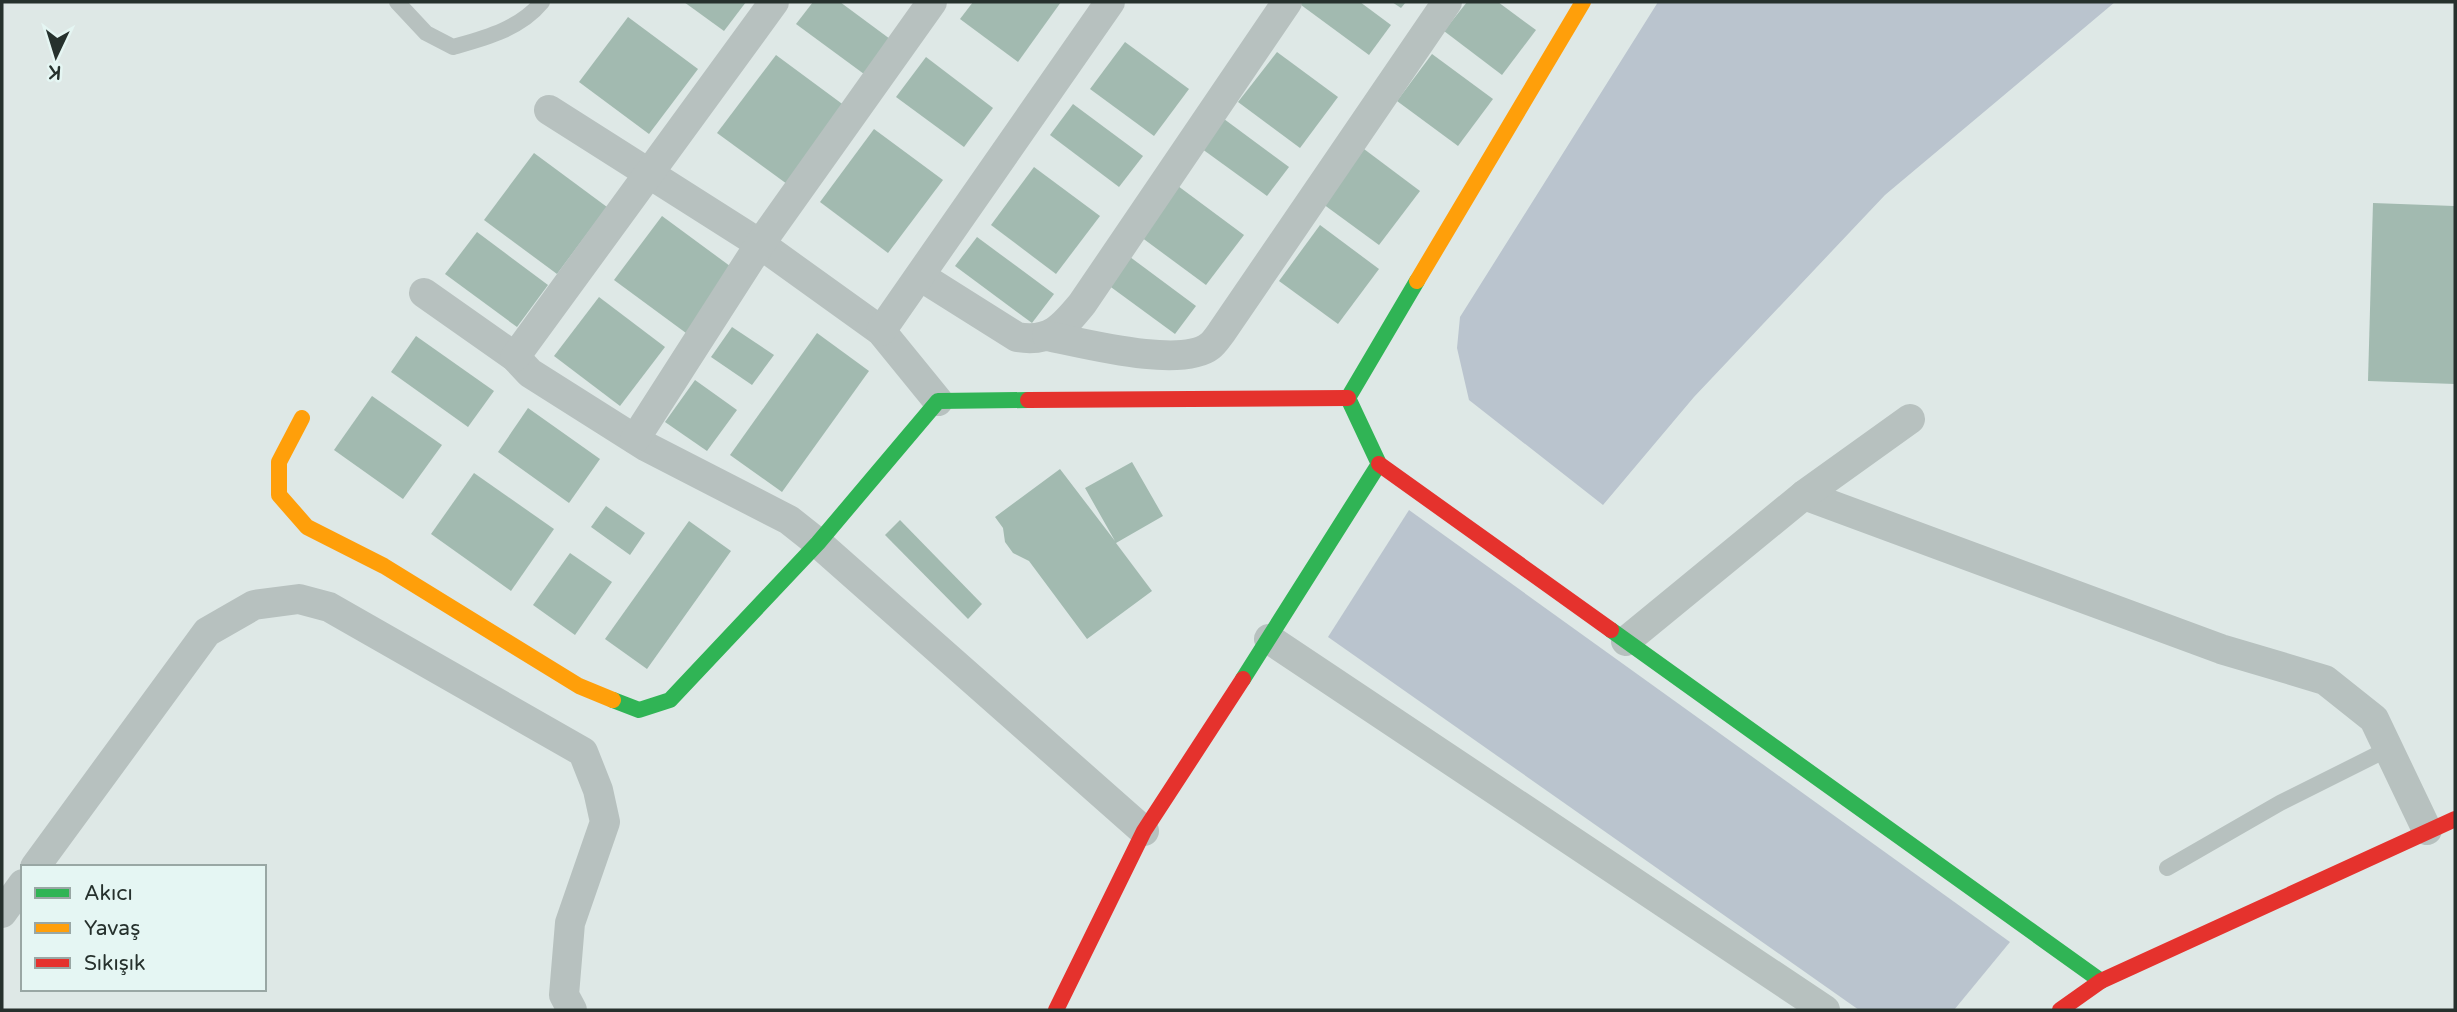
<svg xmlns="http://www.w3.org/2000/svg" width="2457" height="1012" viewBox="0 0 2457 1012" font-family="'Varela Round',sans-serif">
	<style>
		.green { fill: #bac4ce }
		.building { fill: #a2bab0 }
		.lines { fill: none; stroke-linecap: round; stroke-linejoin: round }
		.lane { stroke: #b7c1bf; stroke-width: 16 }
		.street { stroke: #b7c1bf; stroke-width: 30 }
		.fast { stroke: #30b455; stroke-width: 16 }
		.slow { stroke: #ff9f0a; stroke-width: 16 }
		.jam { stroke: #e5322d; stroke-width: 16 }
	</style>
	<rect width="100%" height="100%" fill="#dee8e6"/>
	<g class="green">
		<polygon points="1658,2 2115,2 1885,195 1694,397 1603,505 1469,400 1457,348 1460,317"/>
		<polygon points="1409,510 2010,942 1954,1010 1859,1010 1328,637"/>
	</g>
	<g class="building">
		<polygon points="684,2 746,2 724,31"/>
		<polygon points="813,2 840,2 890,39 864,74 796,24"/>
		<polygon points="973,2 1061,2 1018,62 960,19"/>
		<polygon points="1297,2 1360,2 1391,25 1369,55"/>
		<polygon points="1392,2 1406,2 1401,8"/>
		<polygon points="1467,2 1498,2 1536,30 1502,75 1444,31"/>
		<polygon points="628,17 698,69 649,134 579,82"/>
		<polygon points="1125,42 1189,89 1154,136 1090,89"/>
		<polygon points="1277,52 1338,97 1300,148 1238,102"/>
		<polygon points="1432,54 1493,99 1458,146 1397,101"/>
		<polygon points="776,55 845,106 787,184 717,133"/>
		<polygon points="926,57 993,108 964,147 896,97"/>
		<polygon points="1073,104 1143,156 1119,187 1050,135"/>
		<polygon points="1220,116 1289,167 1267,196 1198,146"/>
		<polygon points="874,129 943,180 888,253 820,202"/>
		<polygon points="1364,149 1420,191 1379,245 1323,204"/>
		<polygon points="534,153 607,207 557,274 484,220"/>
		<polygon points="1034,167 1100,216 1056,274 991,225"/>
		<polygon points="1178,186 1244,235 1206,285 1141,237"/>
		<polygon points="2373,203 2454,206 2455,384 2368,381"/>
		<polygon points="662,216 734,269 686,333 614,280"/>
		<polygon points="1320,225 1379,269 1338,324 1279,281"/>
		<polygon points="477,232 548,285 517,327 445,274"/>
		<polygon points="977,237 1054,294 1032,323 955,266"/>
		<polygon points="1126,254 1196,306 1175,334 1104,282"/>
		<polygon points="599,297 665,347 620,406 554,356"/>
		<polygon points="732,327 774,355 752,385 711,357"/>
		<polygon points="817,333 869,371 782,492 730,455"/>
		<polygon points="416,336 494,391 468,427 391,372"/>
		<polygon points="695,380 737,410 707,451 665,422"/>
		<polygon points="372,396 442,445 403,499 334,450"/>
		<polygon points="528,408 600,459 569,503 498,452"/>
		<polygon points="1132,462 1163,516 1116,543 1152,591 1087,639 1029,561 1013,553 1005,542 1003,528 995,517 1060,469 1115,541 1085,488"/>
		<polygon points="474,473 554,529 511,591 431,534"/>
		<polygon points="606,506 645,533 630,555 591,527"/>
		<polygon points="900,520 982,604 968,619 885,535"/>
		<polygon points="689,521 731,551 647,669 605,639"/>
		<polygon points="570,553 612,582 575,635 533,605"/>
	</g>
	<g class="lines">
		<g class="lane">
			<path d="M397,2L426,33L453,47C485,38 520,29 542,2"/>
			<polyline points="2167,868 2280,803 2388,749"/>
		</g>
		<g class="street">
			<polyline points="549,110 760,244 881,331 938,401"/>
			<path d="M920,276L1017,337C1050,343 1063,327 1082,304L1287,2"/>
			<polyline points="424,293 515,357 530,373 647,447 789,520 818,543 1144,831"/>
			<polyline points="881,331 1110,2"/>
			<path d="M1047,336C1083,343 1181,369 1210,346C1214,343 1218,337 1221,333L1447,2"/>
			<polyline points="515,357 774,2"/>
			<polyline points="635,439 760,244 932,2"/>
			<polyline points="1804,495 2221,649 2325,680 2374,719 2427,830"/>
			<polyline points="1269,639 1825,1010"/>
			<polyline points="1626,641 1804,495 1910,419"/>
			<polyline points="35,867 207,632 254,605 299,599 329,607 583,752 598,790 605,822 570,923 564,995 572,1010"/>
			<polyline points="2,913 23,884"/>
		</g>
		<g class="fast">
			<polyline points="1611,630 2101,981"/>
			<polyline points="1243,679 1379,464 1348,398 1417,281"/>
			<polyline points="613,700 639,710 670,700 818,543 938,401 1028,400"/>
		</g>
		<g class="slow">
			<polyline points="1417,281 1583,2"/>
			<polyline points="302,418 279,462 279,495 307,527 384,566 579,686 613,700"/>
		</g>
		<g class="jam">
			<polyline points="1028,400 1348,398"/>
			<polyline points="1379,464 1611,630"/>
			<polyline points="1056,1010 1144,831 1243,679"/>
			<polyline points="2060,1010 2101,981 2455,819"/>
		</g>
	</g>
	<rect width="2457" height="1012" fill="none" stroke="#26312d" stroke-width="7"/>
	<rect x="21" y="865" width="245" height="126" fill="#e5f6f3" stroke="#99a7a4" stroke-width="2"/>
	<rect x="35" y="888" width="35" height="10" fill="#30b455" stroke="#99a7a4" stroke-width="2"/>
	<text x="84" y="900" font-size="21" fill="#26312d">Akıcı</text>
	<rect x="35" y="923" width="35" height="10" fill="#ff9f0a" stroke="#99a7a4" stroke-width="2"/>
	<text x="84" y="935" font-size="21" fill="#26312d">Yavaş</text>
	<rect x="35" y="958" width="35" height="10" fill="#e5322d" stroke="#99a7a4" stroke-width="2"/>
	<text x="84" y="970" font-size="21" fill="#26312d">Sıkışık</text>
	<g transform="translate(56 56) rotate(184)" stroke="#e5f6f3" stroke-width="5" paint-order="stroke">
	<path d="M0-5L12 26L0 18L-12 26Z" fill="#26312d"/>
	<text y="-10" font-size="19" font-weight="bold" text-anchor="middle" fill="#26312d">K</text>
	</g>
</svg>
